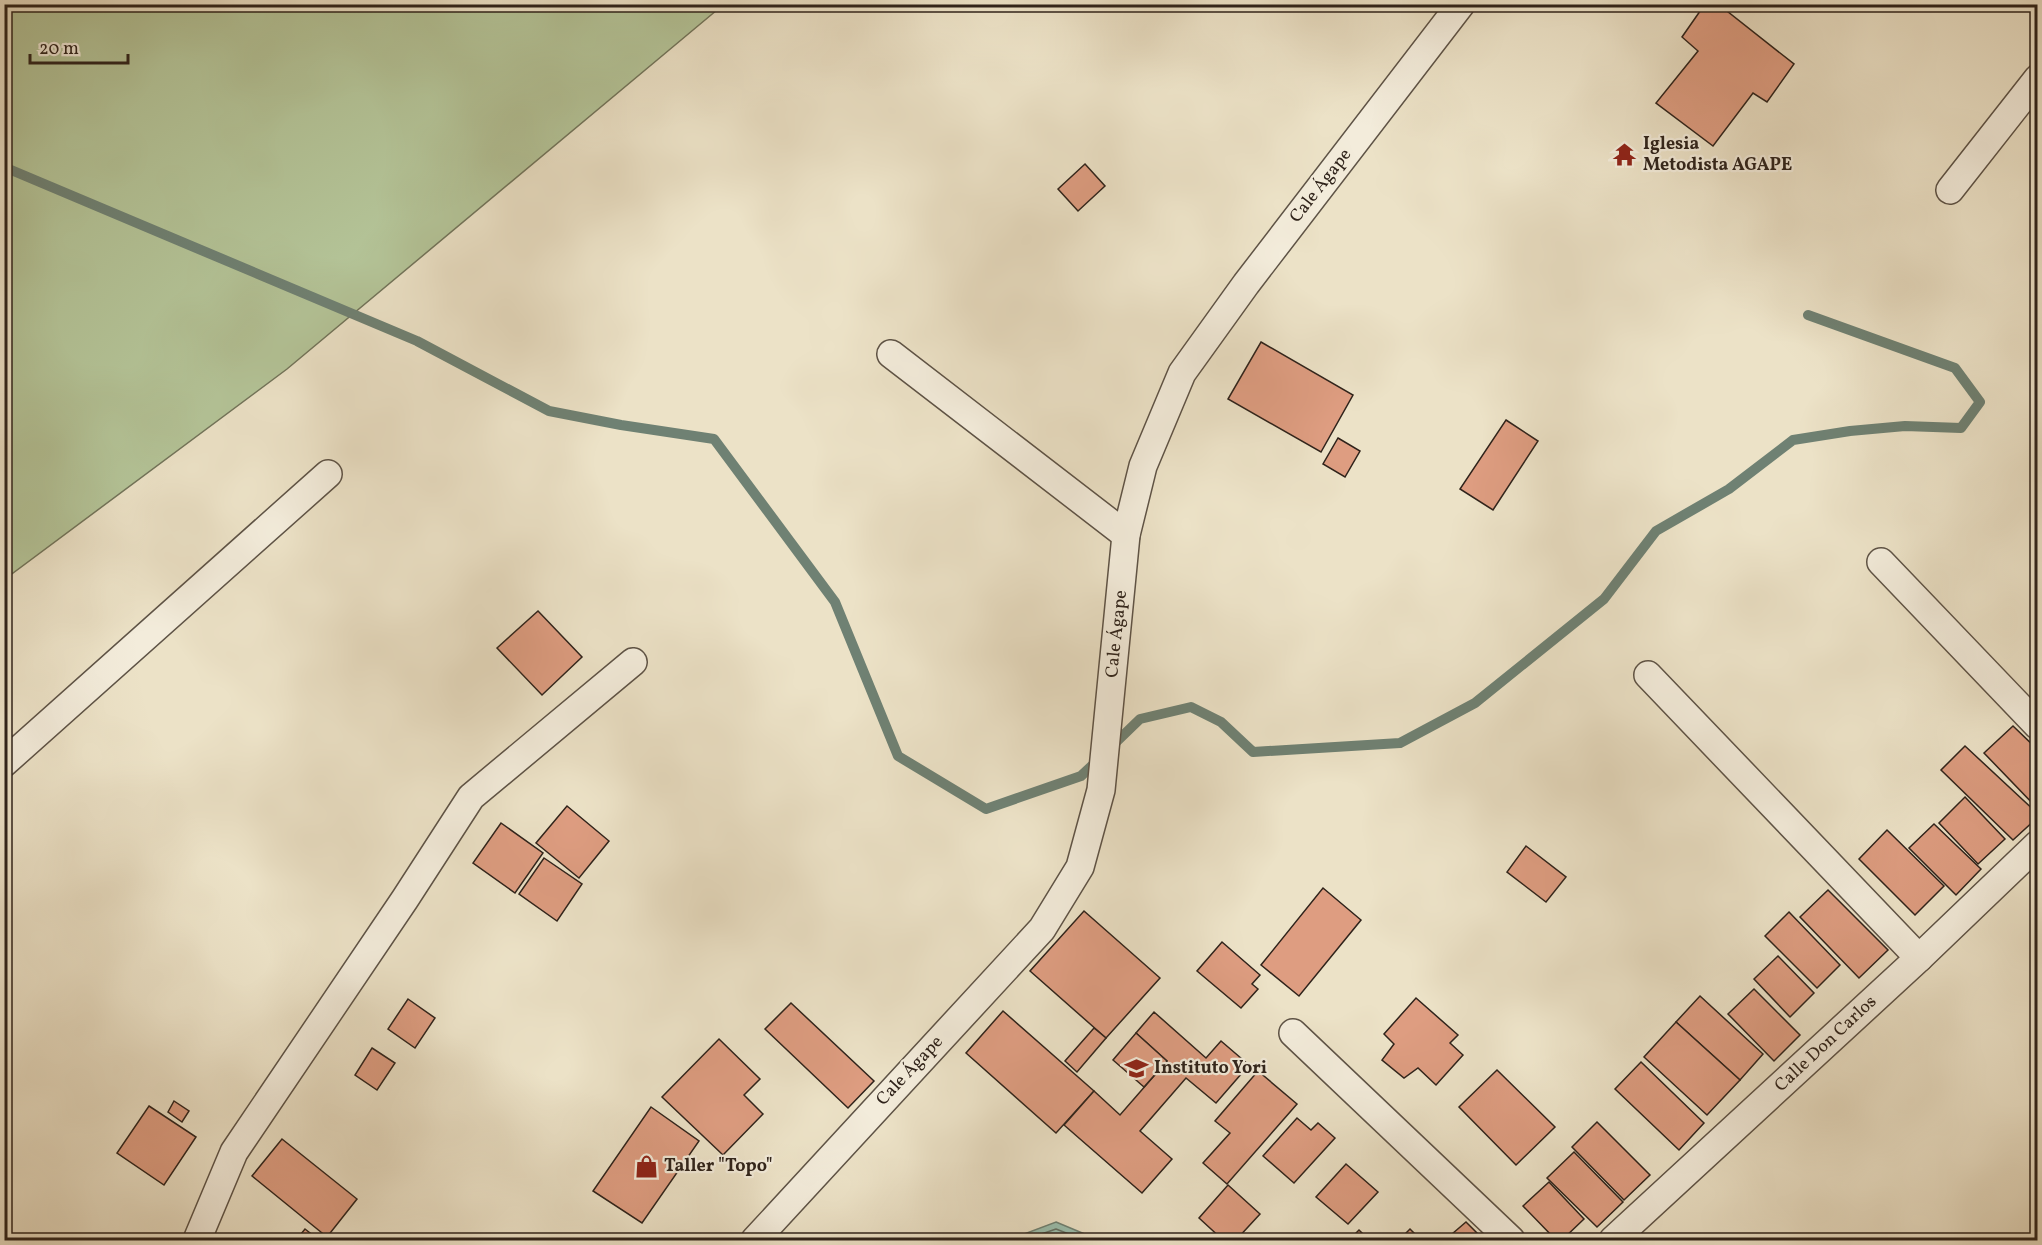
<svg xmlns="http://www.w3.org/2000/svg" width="2042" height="1245" viewBox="0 0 2042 1245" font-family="Vollkorn,serif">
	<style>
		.green { fill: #b4c498; stroke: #72745a; stroke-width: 1.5 }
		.water { fill: #9abfae; stroke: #6f8173; stroke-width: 1.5 }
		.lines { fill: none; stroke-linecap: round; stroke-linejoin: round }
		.shore { stroke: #647164; stroke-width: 1.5 }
		.stream { stroke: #6f8173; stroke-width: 10 }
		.building { fill: #de9d81; stroke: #2f231b; stroke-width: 1.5 }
		.street-casing { stroke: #5e5346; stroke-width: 30 }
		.street { stroke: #f3ecdb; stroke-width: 27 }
		.labels { text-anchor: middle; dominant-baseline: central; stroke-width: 4.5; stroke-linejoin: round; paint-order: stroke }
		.poi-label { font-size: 18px; font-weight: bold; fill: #2f231b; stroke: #f3ecdb; text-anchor: start }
		.street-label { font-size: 18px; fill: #2f231b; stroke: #f3ecdb }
	</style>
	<rect width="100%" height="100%" fill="#ece2c7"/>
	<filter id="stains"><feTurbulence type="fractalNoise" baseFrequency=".00333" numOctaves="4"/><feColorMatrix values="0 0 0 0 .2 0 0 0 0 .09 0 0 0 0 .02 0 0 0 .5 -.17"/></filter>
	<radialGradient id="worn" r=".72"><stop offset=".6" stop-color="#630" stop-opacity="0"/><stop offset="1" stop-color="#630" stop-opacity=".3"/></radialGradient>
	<polygon class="green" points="5,4 723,4 723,5 287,369 5,579"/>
	<polygon class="water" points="1056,1222 1099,1240 1015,1240 1016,1237"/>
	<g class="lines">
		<polyline class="shore" points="1024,1240 1056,1229 1084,1240"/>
		<g class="stream">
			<polyline points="4,167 417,341 549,411 621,425 714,439 835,602 898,756 986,809 1081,776 1099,759"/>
			<polyline points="1110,748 1140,719 1191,707 1221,722 1253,752 1400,743 1475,703 1604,599 1656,531 1729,489 1793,440 1850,431 1905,426 1961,428 1980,402 1955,368 1808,315"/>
		</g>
	</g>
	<g class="building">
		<polygon points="1705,4 1718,4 1794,64 1767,102 1753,93 1713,146 1656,103 1698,51 1682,37"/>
		<polygon points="1085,164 1105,186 1078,211 1058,189"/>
		<polygon points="1261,342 1353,395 1321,452 1228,399"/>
		<polygon points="1506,420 1538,441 1493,510 1460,489"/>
		<polygon points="1338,438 1360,451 1345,477 1323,464"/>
		<polygon points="538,611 582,657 542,695 497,648"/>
		<polygon points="2013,726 2038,750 2036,807 1984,753"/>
		<polygon points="1965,746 2038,814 2038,817 2013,840 1941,770"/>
		<polygon points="1965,797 2005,839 1978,864 1939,823"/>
		<polygon points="567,806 609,841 579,878 536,843"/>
		<polygon points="501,823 543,853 515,893 473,863"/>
		<polygon points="1934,824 1981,869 1956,895 1909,848"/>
		<polygon points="1887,830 1944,886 1915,915 1859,859"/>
		<polygon points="1526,846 1566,877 1546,902 1507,872"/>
		<polygon points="544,858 582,884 557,921 519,894"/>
		<polygon points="1323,888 1361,920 1299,996 1261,965"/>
		<polygon points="1828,890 1888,950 1859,978 1800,917"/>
		<polygon points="1084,911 1160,978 1106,1038 1030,971"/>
		<polygon points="1789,912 1840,965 1817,988 1765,936"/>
		<polygon points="1222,942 1260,975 1252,984 1258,989 1241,1008 1197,971"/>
		<polygon points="1778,956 1814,993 1790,1017 1754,979"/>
		<polygon points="1754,989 1800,1035 1774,1061 1728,1014"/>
		<polygon points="1700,996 1763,1054 1740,1080 1676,1022"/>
		<polygon points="1416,998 1458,1035 1450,1043 1463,1055 1436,1085 1418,1068 1404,1078 1382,1060 1394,1044 1384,1034"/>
		<polygon points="408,999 435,1018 415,1048 388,1029"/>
		<polygon points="791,1003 874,1081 848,1108 765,1029"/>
		<polygon points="1003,1011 1094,1091 1056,1133 966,1053"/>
		<polygon points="1154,1012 1206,1058 1221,1041 1249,1065 1216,1103 1186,1078 1140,1131 1172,1159 1142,1193 1064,1125 1094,1091 1120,1115 1167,1061 1136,1033"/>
		<polygon points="1676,1022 1740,1080 1707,1115 1644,1057"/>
		<polygon points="1094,1028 1106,1038 1077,1072 1065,1061"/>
		<polygon points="1136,1033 1167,1061 1144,1087 1113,1060"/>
		<polygon points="719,1039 760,1079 744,1095 763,1114 723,1155 662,1097"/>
		<polygon points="372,1048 395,1063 377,1090 355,1075"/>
		<polygon points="1641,1062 1704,1123 1679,1150 1615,1089"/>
		<polygon points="1497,1070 1555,1127 1516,1165 1459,1107"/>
		<polygon points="1258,1071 1297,1104 1227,1184 1203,1163 1230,1133 1215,1121"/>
		<polygon points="174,1101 189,1111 182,1122 168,1112"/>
		<polygon points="149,1106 196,1137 164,1185 117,1153"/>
		<polygon points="651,1107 699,1141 642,1223 593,1191"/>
		<polygon points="1297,1118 1311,1130 1318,1123 1335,1138 1294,1183 1263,1156"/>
		<polygon points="1597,1122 1650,1175 1624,1200 1572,1147"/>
		<polygon points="282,1139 357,1199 327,1237 252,1176"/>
		<polygon points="1574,1152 1623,1202 1597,1227 1547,1178"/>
		<polygon points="1346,1164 1378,1192 1348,1224 1316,1197"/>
		<polygon points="1549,1182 1584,1219 1562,1240 1556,1240 1523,1206"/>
		<polygon points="1228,1185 1260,1214 1236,1240 1223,1240 1199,1218"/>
		<polygon points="1466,1222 1484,1240 1445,1240"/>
		<polygon points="305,1229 319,1240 296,1240"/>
		<polygon points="1410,1229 1421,1240 1399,1240"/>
		<polygon points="1359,1230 1369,1240 1349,1240"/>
	</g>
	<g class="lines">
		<defs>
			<g id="street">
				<polyline points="1950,190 2038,78"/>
				<polyline points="891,354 1126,535"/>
				<polyline points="1881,562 2038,726"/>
				<polyline points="1648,675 1919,958"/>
				<polyline points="4,763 328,474"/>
				<polyline points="1293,1033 1511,1240"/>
				<polyline points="197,1240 234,1152 405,899 471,797 633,662"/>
				<polyline points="755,1240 1042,929 1080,867 1101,790 1126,535 1143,466 1182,373 1246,284 1461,4"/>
				<polyline points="1613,1240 1919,958 2038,844"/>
			</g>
		</defs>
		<use href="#street" class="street-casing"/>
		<use href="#street" class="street"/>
	</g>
	<defs>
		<symbol id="temple-bare" viewBox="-9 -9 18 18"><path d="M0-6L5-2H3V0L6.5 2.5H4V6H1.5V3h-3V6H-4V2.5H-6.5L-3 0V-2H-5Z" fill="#8f2418" stroke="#f3ecdb" stroke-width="2.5" paint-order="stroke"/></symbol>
		<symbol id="school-bare" viewBox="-9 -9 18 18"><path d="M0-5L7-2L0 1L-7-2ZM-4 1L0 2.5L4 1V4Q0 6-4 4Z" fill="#8f2418" stroke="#f3ecdb" stroke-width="2.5" paint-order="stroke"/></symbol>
		<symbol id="shop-bare" viewBox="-9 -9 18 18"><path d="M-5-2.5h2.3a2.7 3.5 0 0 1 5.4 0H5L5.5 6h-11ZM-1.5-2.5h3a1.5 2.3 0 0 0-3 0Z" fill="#8f2418" stroke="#f3ecdb" stroke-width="2.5" paint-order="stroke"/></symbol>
	</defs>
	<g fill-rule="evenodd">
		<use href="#temple-bare" x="1608" y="138" width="33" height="33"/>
		<use href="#school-bare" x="1120" y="1052" width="33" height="33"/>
		<use href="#shop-bare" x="630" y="1150" width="33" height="33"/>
	</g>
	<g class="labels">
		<g class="poi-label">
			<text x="1643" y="144">Iglesia<tspan x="1643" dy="21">Metodista AGAPE</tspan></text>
			<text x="1154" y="1068">Instituto Yori</text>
			<text x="664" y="1166">Taller "Topo"</text>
		</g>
		<g class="street-label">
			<text transform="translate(1321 186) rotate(-52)">Cale Ágape</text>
			<text transform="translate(1117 634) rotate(-84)">Cale Ágape</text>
			<text transform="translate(1826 1044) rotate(-43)">Calle Don Carlos</text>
			<text transform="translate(910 1071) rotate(-47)">Cale Ágape</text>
		</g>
	</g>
	<rect width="2042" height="1245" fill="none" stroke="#ece2c7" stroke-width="24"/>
	<rect x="6" y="6" width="2030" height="1233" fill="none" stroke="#2f231b" stroke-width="3"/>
	<rect x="12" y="12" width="2018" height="1221" fill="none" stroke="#2f231b" stroke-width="1.5"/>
	<path d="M30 54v9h98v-9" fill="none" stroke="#2f231b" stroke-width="3"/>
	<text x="39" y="54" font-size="18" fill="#2f231b" stroke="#f3ecdb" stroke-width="4.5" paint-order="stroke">20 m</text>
	<rect width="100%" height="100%" filter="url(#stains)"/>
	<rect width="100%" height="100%" fill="url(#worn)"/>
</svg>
